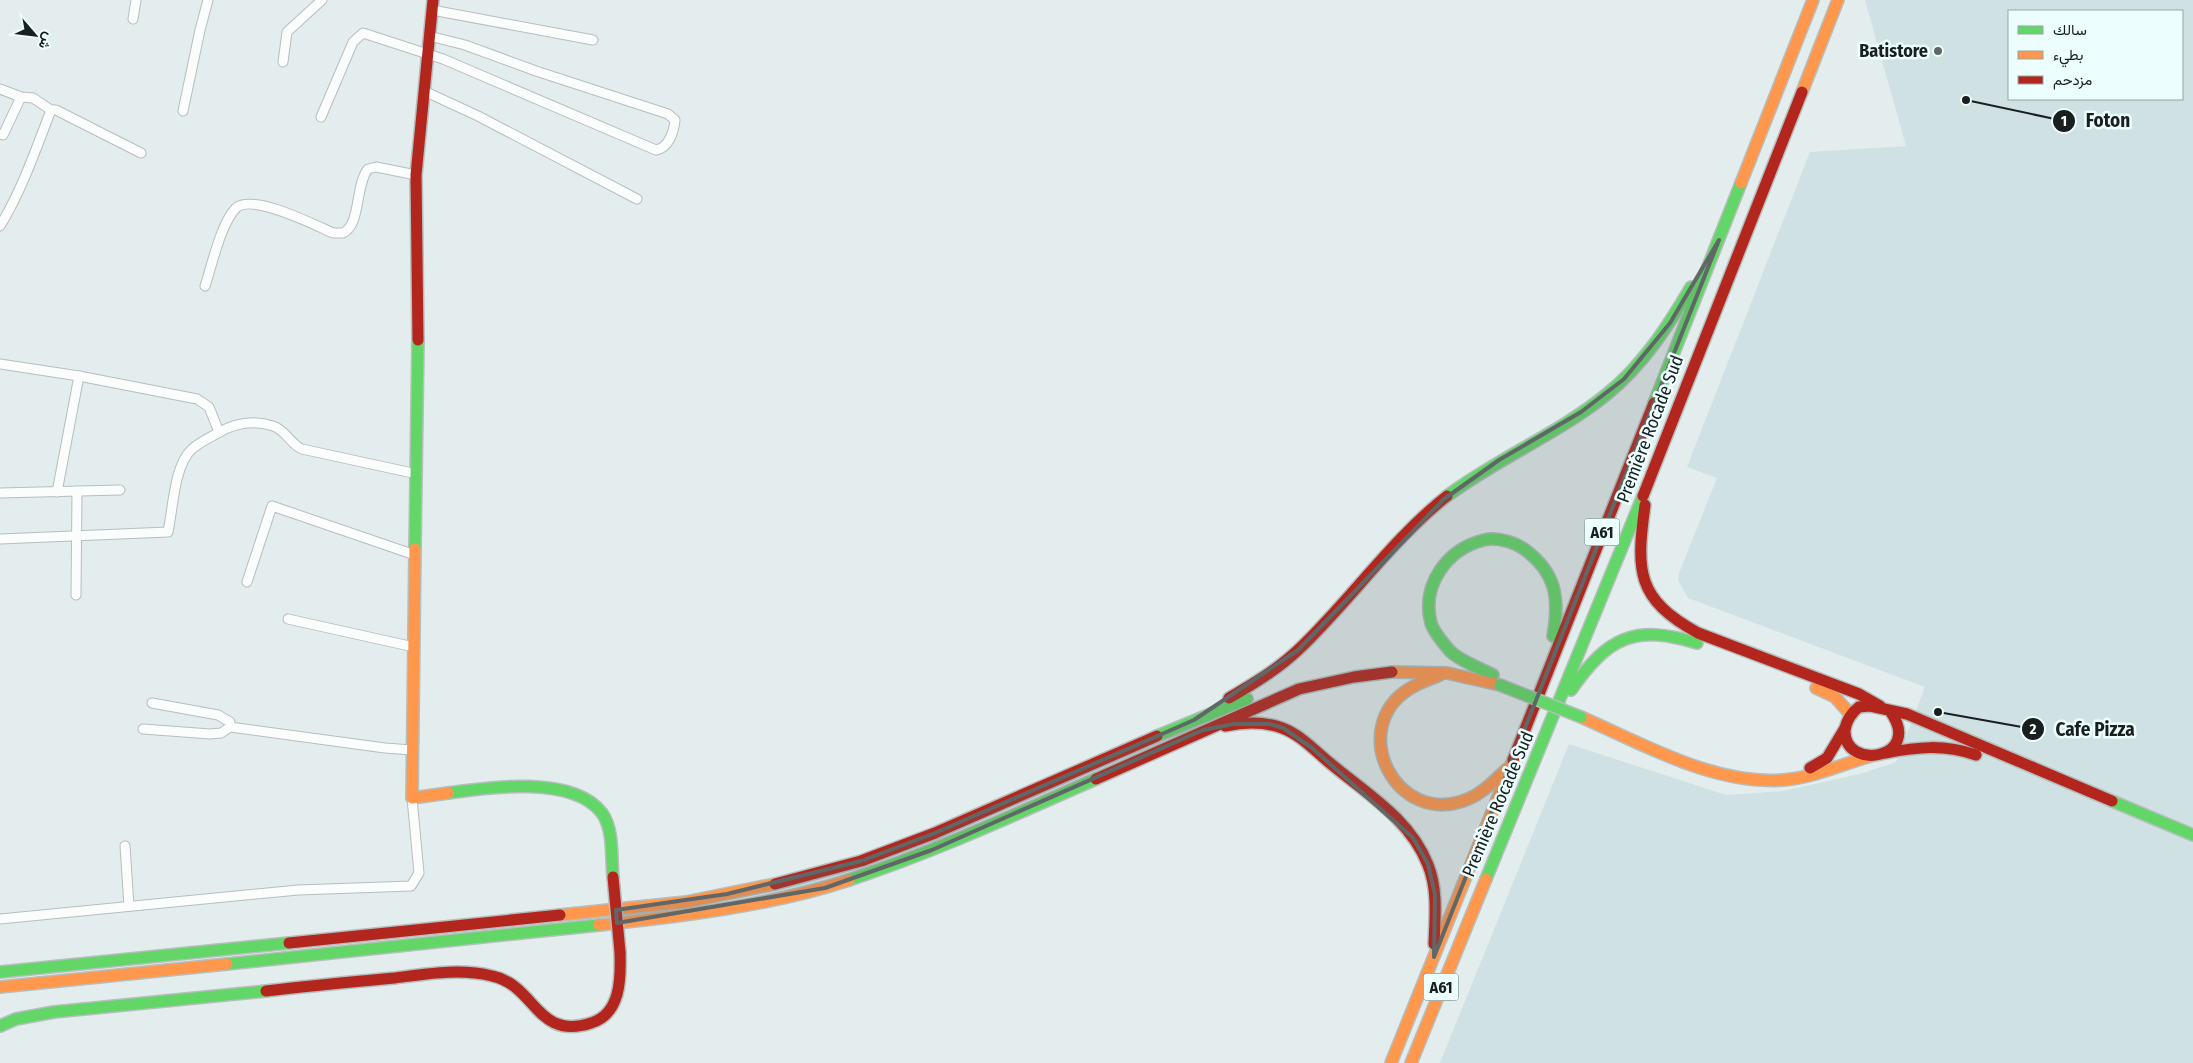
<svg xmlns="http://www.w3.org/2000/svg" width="2193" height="1063" viewBox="0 0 2193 1063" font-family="'Fira Sans Condensed',Vazirmatn,sans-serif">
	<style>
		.built { fill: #cfe1e2; fill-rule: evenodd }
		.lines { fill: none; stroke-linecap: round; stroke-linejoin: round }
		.street-casing { stroke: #b6bebe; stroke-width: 11 }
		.fast-casing { stroke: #b6bebe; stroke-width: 14 }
		.slow-casing { stroke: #b6bebe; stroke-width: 14 }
		.jam-casing { stroke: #b6bebe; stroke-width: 14 }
		.street { stroke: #fbfcfc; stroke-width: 9 }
		.fast { stroke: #63d668; stroke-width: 11 }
		.slow { stroke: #ff974d; stroke-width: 11 }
		.jam { stroke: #b3261e; stroke-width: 11 }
		.fast-bridge-casing { stroke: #b6bebe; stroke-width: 14; stroke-linecap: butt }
		.jam-bridge-casing { stroke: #b6bebe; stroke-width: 14; stroke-linecap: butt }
		.fast-bridge { stroke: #63d668; stroke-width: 11 }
		.jam-bridge { stroke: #b3261e; stroke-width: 11 }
		.marked { fill: #606767; fill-opacity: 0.2; stroke: #606767; stroke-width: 4; stroke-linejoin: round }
		.poi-dot { fill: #606767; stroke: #edfefe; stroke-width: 2 }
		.labels { text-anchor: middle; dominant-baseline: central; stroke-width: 5; stroke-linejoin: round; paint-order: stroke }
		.shield { fill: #edfefe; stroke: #596262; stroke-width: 1 }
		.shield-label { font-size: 16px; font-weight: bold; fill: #191f1f }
		.poi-label { font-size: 18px; font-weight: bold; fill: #191f1f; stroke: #edfefe; text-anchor: end }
		.street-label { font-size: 18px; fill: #191f1f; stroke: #edfefe }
		.leader { fill: none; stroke: #191f1f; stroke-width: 2 }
		.callout-dot { fill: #191f1f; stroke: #edfefe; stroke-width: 2 }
		.mark-label { font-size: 15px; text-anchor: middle; font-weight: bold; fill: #fff }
		.callout-label { font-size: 19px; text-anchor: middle; font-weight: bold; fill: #191f1f; stroke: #edfefe; stroke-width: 5; stroke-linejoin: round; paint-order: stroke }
	</style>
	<rect width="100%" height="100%" fill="#e4eded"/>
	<path class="built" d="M1865,0H2193V1063H1440L1569,744L1726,795L1783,791L1860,774L1896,762L1925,687L1688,598L1678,580L1679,573L1717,478L1687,467L1810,152L1906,146ZM2009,11H2182V99H2009Z"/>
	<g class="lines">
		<defs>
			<g id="street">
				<polyline points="432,10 593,40"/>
				<polyline points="133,19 136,0"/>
				<polyline points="283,62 287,32 322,0"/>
				<polyline points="0,89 21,97 33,98 51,110 56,110 141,153"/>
				<polyline points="424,91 478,116 637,199"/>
				<polyline points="183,111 200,30 208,0"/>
				<path d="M321,117L353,42L363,33L443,59L656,150C669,148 674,131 675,120L668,114L536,71L465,45L429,36"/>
				<polyline points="3,135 21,97"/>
				<path d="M0,226C22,190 36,149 51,110"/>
				<path d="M205,286C212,265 221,223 236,208C252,193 315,225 333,233H343C361,225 355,185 368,169L376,167L416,175"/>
				<polyline points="0,364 79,376 197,399 209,407 219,432"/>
				<polyline points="57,492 79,376"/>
				<polyline points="0,493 120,490"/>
				<path d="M0,539L168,532C173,509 174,465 192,449C200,442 209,438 218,433C235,423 254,420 273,426C286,430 290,444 302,449L417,474"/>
				<polyline points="247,582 272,506 415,555"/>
				<polyline points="76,595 77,491"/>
				<polyline points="288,619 414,647"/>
				<polyline points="230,727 385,748 412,750"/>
				<polyline points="143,729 210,734 221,733 230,727 230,722 218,715 152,703"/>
				<polyline points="125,846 129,906"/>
				<polyline points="0,919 298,890 411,886 419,873 412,798"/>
			</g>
			<g id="fast">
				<polyline points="1654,403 1741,183"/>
				<path d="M1447,496C1498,458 1558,434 1607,394C1643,365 1668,326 1691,287"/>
				<polyline points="415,549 418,340"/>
				<path d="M1493,675C1480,668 1460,661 1450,651C1444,644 1433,631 1431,623C1421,585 1447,549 1484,540C1497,537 1514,542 1524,549C1556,572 1560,598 1553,636"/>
				<path d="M1571,690C1608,637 1634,624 1697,643"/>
				<polyline points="1157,736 1247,699"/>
				<path d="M448,793C489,787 573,775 602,813C614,830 611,857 613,877"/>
				<polyline points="2112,801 2193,835"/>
				<polyline points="1486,879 1643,496"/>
				<path d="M849,880C934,852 1014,815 1096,779"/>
				<polyline points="227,964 599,925"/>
				<polyline points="0,972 289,943"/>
				<polyline points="0,1026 16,1019 54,1012 266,991"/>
			</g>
			<g id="slow">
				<polyline points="1802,92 1838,0"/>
				<polyline points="1741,183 1813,0"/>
				<polyline points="415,549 412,798 448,793"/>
				<polyline points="1392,672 1447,673 1500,685"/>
				<path d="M1440,675C1430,679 1418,683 1409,689C1346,729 1397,829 1468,799C1483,793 1495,780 1507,769"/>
				<polyline points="1816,688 1835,697 1851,715"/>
				<path d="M1581,717C1643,744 1713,785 1783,780C1813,778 1842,764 1871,756"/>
				<polyline points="560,915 686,902 775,884"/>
				<path d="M599,925C678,917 774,905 849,880"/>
				<polyline points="0,987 227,964"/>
				<polyline points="1391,1063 1513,760"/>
				<polyline points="1411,1063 1486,879"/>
			</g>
			<g id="jam">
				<polyline points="418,340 416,175 433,0"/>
				<polyline points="1643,496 1802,92"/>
				<path d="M1645,505C1636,571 1636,599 1698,633L1859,694L1880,706"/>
				<path d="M1229,698C1253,684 1278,669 1298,650C1350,601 1391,540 1447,496"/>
				<path d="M1890,711C1925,759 1843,772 1845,730C1846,721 1852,712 1859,707L1870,706L1907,714L2112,801"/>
				<path d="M1225,726C1244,722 1263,721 1282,728C1301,735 1315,751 1331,764C1367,794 1410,819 1428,865C1438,890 1435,917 1434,944"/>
				<path d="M1885,753C1917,747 1944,744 1976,755"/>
				<polyline points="1513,760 1654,403"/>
				<polyline points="1810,768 1827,758 1845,728"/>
				<polyline points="1096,779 1299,689 1354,677 1392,672"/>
				<polyline points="775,884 861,861 935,833 1157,736"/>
				<polyline points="289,943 560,915"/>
				<path d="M266,991C308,986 351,982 394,978C426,974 460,968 492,976C536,985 536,1041 591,1023C621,1014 621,978 620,952"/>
			</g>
		</defs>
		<use href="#street" class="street-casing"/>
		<use href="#fast" class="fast-casing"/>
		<use href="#slow" class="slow-casing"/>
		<use href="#jam" class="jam-casing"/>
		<use href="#street" class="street"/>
		<use href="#fast" class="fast"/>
		<use href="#slow" class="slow"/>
		<use href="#jam" class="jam"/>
		<defs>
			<polyline id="fast-bridge" points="1500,685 1581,717"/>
			<polyline id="jam-bridge" points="613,877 620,952"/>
		</defs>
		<use href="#fast-bridge" class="fast-bridge-casing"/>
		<use href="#jam-bridge" class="jam-bridge-casing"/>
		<use href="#fast-bridge" class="fast-bridge"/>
		<use href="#jam-bridge" class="jam-bridge"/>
	</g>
	<path class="marked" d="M1719,240L1434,957L1435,895L1428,864L1413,838L1312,748L1283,728L1269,724H1234L1203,730L932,850L825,888L617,923L616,910L727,894L861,861L935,833L1194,720L1298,650L1444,499L1499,460L1581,412L1624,379L1670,323Z"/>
	<circle class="poi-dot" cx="1938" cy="51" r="5"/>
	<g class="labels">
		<g class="shield">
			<rect x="1584.5" y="518.5" width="35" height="27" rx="4"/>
			<rect x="1423.5" y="973.5" width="35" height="27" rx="4"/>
		</g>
		<g class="shield-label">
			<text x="1602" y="532">A61</text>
			<text x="1441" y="987">A61</text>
		</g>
		<g class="poi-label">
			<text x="1928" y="51">Batistore</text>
		</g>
		<g class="street-label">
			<text transform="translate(1650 429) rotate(-69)">Première Rocade Sud</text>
			<text transform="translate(1498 804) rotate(-67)">Première Rocade Sud</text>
		</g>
	</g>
	<path class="leader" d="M1966 100L2064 121M1938 712L2033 729"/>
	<g class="callout-dot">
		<circle cx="1966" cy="100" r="5"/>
		<circle cx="1938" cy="712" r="5"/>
		<circle cx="2064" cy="121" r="12"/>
		<circle cx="2033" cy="729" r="12"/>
	</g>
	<g class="mark-label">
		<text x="2064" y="126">1</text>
		<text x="2033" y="734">2</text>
	</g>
	<g class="callout-label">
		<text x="2108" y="127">Foton</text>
		<text x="2095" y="736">Cafe Pizza</text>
	</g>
	<rect x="2008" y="10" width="175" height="90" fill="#edfefe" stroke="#98a5a5"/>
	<rect x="2018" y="26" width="25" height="8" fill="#63d668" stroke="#98a5a5"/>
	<text x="2053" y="35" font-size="15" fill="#191f1f">سالك</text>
	<rect x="2018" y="51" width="25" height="8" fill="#ff974d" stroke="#98a5a5"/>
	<text x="2053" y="60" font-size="15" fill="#191f1f">بطيء</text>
	<rect x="2018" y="76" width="25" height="8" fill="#b3261e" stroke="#98a5a5"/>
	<text x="2053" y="85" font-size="15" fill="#191f1f">مزدحم</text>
	<g transform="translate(35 35) rotate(118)" stroke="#edfefe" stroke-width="4" paint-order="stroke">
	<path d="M0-4L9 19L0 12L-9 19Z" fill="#191f1f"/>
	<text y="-8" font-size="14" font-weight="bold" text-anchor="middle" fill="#191f1f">ش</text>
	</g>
</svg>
